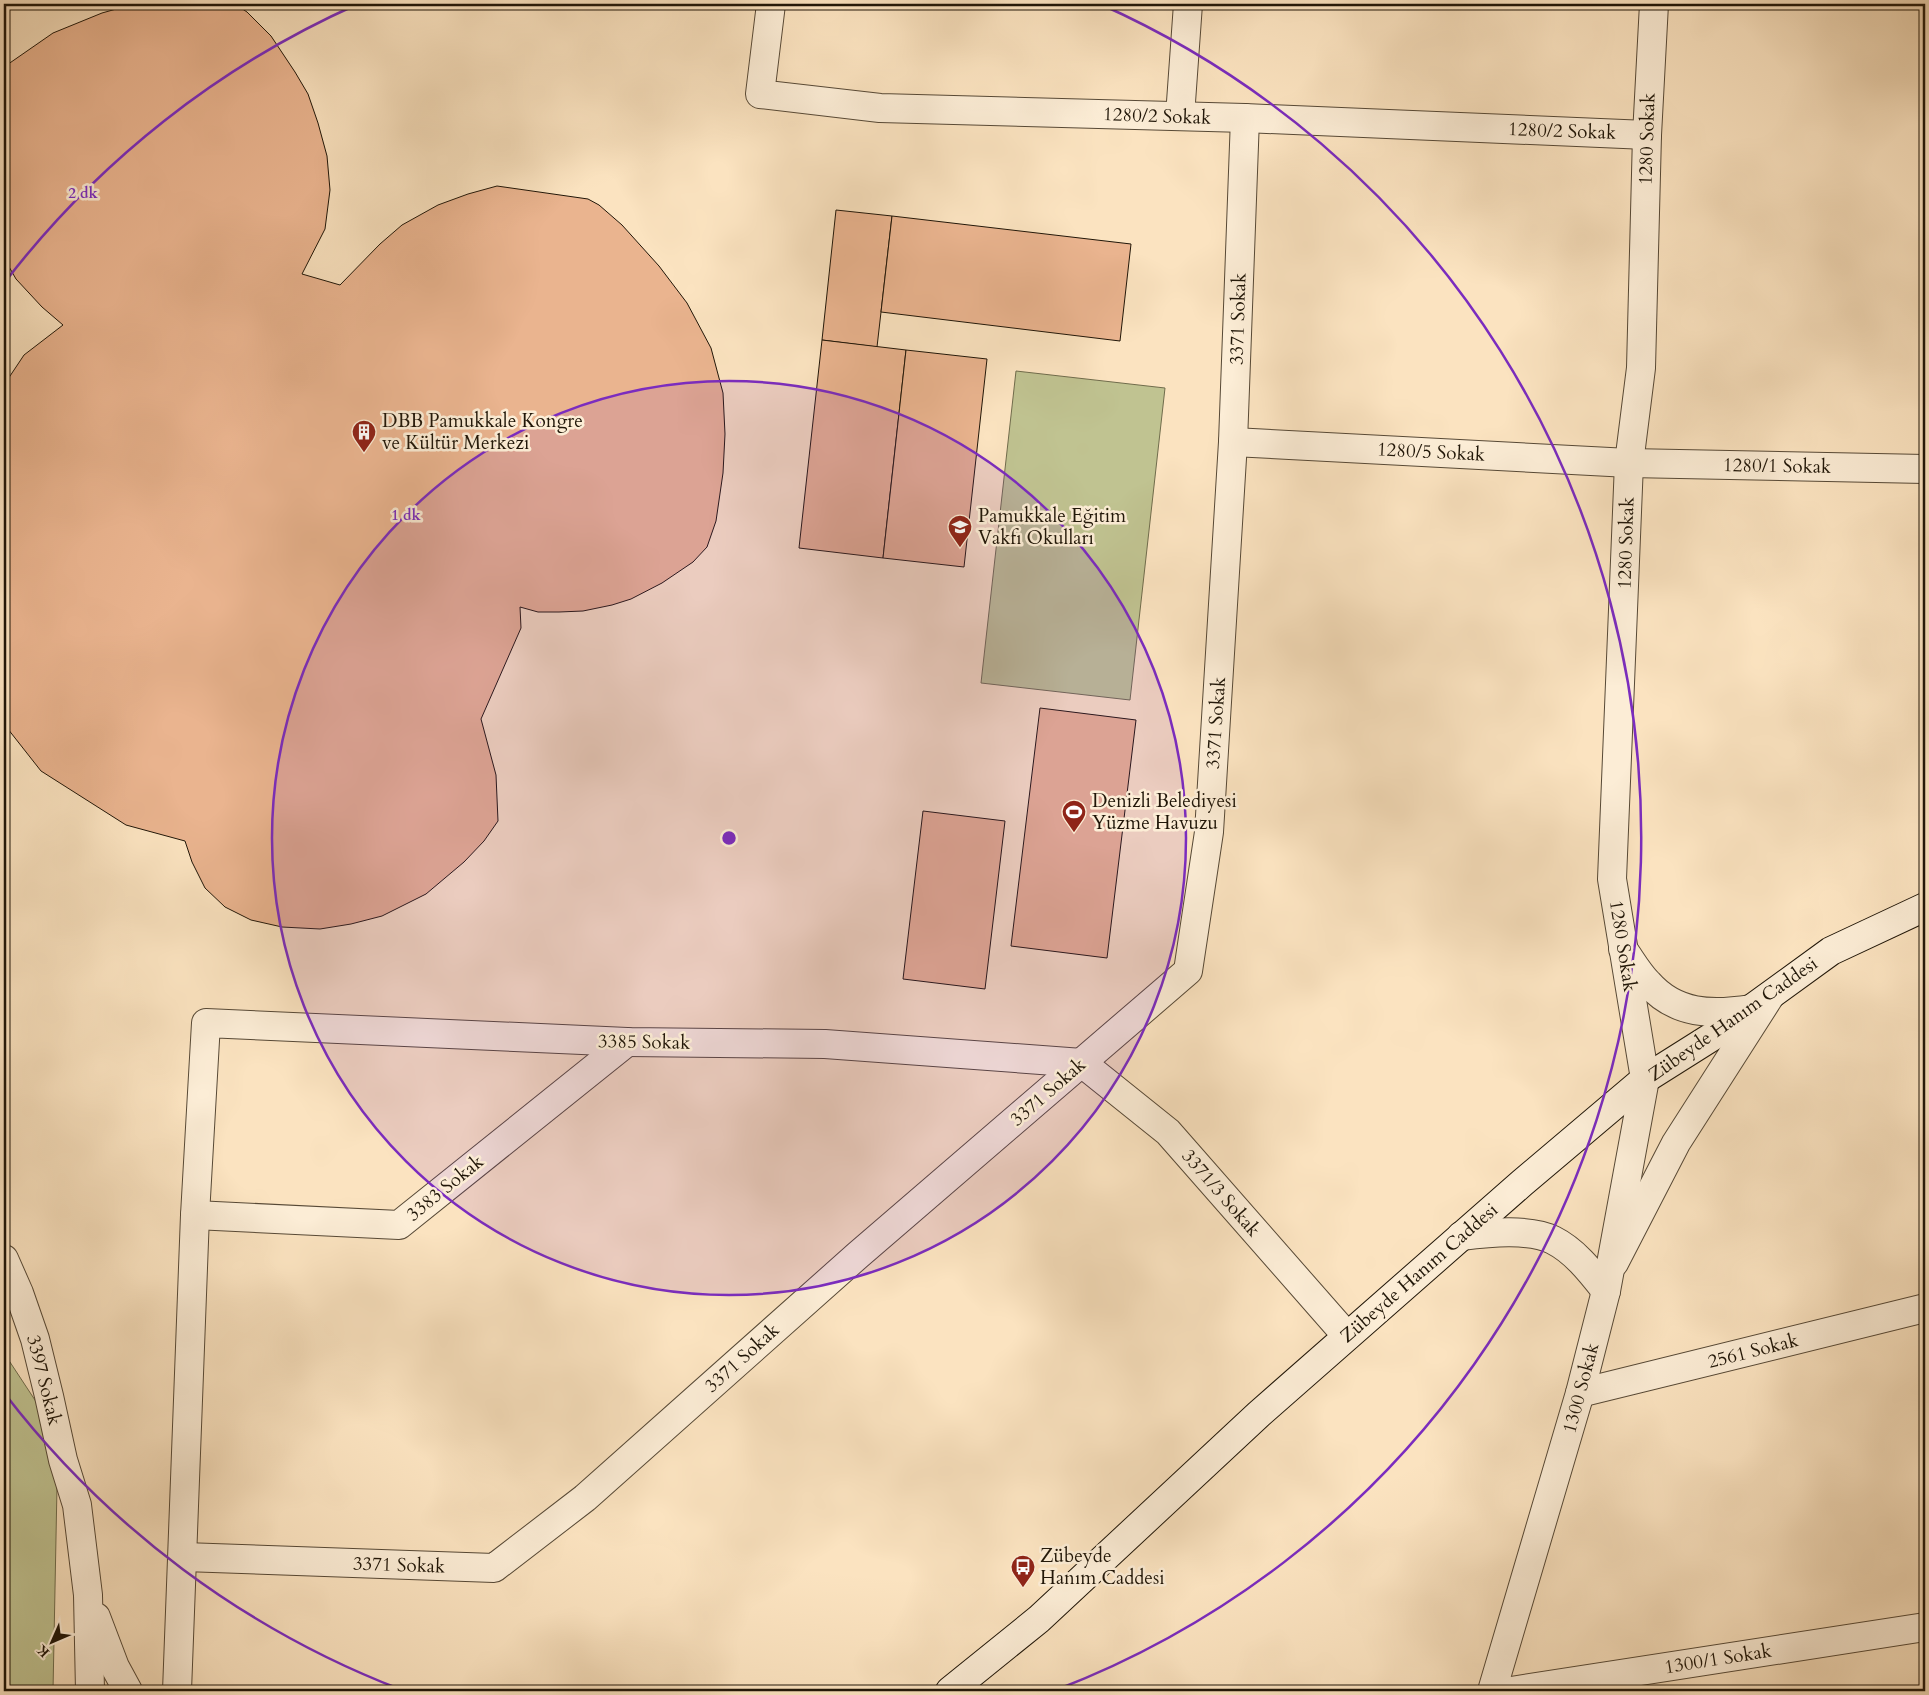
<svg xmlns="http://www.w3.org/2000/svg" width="1929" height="1695" viewBox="0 0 1929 1695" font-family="Cardo,serif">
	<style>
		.green { fill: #c0c391; stroke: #706c4c }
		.building { fill: #eab48f; stroke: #201608 }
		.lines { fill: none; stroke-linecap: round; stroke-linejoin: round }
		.minor-casing { stroke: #574936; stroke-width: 30 }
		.tertiary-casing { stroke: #574936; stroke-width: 30 }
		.secondary-casing { stroke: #201608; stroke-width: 30 }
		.minor { stroke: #fcedd6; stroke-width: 28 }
		.tertiary { stroke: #fcedd6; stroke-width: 28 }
		.secondary { stroke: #fcedd6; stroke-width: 28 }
		.ring { fill: none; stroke: #7b2cbf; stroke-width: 2.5 }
		.labels { text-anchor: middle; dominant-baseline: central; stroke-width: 5; stroke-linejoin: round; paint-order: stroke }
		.street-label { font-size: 19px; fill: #201608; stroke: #fcedd6 }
		.poi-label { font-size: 19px; fill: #201608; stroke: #fcedd6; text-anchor: start }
		.centre { fill: #7b2cbf; stroke: #fcedd6; stroke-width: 2.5 }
		.ring-label { font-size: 15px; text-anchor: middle; font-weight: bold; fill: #7b2cbf; stroke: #fcedd6; stroke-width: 5; stroke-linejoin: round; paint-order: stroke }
	</style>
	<rect width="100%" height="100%" fill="#fbe3c0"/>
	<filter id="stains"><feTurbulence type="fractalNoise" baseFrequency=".004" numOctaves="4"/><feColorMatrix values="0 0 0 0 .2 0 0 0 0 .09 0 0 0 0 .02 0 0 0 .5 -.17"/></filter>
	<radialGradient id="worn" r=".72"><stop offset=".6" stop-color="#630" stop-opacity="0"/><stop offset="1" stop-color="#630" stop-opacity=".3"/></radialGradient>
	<g class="green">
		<polygon points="1016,371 1165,388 1130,700 981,683"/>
		<polygon points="4,1353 58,1435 53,1691 4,1691"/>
	</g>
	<g class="building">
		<polygon points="134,4 235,4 247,12 271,36 295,72 308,94 318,123 327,156 330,190 325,229 302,274 340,285 380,244 402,225 438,205 468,194 497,186 588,199 599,205 622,225 659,266 687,303 711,348 723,393 725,434 723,473 716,521 707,547 693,562 662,583 631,599 612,605 583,611 559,612 538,612 520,607 521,628 481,719 496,775 498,821 484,841 464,862 426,894 382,916 351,924 320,929 282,927 251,920 225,907 205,888 192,862 185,841 126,825 41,771 4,724 4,385 24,355 63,325 42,307 16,279 4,258 4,67 53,33 102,13"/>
		<polygon points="836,210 892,216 877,347 822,340"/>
		<polygon points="892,216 1131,244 1120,341 881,312"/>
		<polygon points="822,340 906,350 883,558 799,548"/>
		<polygon points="906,350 987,359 964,567 883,558"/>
		<polygon points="1040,708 1136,720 1107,958 1011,946"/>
		<polygon points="923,811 1005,821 985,989 903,979"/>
	</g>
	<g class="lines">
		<defs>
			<g id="minor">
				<polyline points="771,4 760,94 880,108 1245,118 1647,135"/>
				<polyline points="1180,116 1188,4"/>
				<polyline points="1233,442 1629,463 1925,469"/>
				<path d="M1623,949C1631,960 1638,973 1648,983C1676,1015 1712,1015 1751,1009"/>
				<polyline points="1082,1063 1168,1132 1347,1336"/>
				<polyline points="195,1215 399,1225 627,1042"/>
				<path d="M1461,1236C1487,1233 1530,1228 1553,1240C1575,1251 1591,1272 1606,1291"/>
				<polyline points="4,1259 19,1293 35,1339 49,1396 63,1460 77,1505 88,1595 90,1691"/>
				<polyline points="1614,1263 1676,1143 1770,996"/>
				<polyline points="184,1557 494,1568 585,1498 858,1255 1188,971 1209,832 1233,442 1245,118"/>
				<polyline points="96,1617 115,1667 128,1691"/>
				<polyline points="177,1691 195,1215 206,1023 627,1042 825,1044 1082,1063"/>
				<polyline points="1511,1691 1925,1627"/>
			</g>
			<g id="tertiary">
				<polyline points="1580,1393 1925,1308"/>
				<polyline points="1492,1691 1580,1393 1606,1291 1645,1079 1612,879 1629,463 1641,368 1647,135 1654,4"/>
			</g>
			<polyline id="secondary" points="950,1691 1039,1619 1259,1414 1522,1183 1645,1079 1718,1033 1831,951 1925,907"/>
		</defs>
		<use href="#minor" class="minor-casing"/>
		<use href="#tertiary" class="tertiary-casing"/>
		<use href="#secondary" class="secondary-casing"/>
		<use href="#minor" class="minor"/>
		<use href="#tertiary" class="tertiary"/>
		<use href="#secondary" class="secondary"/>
	</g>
	<circle cx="729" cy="838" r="457" fill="#7b2cbf" fill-opacity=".12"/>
	<g class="ring">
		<circle cx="729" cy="838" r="457"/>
		<path d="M402 1690A913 913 0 0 1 5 1394M5 282A913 913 0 0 1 358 4M1100 4A913 913 0 0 1 1056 1690"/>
	</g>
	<defs>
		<symbol id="building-pin" viewBox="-11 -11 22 30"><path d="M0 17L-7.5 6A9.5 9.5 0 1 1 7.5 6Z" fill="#8f2418" stroke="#fcedd6"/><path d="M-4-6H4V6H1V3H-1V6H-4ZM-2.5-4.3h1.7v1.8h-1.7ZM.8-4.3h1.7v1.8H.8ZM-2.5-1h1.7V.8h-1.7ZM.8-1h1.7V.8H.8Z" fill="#fff"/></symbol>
		<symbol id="school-pin" viewBox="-11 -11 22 30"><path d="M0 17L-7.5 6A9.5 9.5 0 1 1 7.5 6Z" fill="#8f2418" stroke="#fcedd6"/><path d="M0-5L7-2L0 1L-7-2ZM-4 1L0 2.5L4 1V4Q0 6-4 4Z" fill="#fff"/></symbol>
		<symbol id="stadium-pin" viewBox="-11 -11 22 30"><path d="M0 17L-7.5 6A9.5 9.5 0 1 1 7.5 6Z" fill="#8f2418" stroke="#fcedd6"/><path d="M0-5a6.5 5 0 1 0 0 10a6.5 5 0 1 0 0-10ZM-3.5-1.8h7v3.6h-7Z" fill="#fff"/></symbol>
		<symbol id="bus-pin" viewBox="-11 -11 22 30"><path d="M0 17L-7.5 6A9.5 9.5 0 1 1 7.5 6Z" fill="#8f2418" stroke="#fcedd6"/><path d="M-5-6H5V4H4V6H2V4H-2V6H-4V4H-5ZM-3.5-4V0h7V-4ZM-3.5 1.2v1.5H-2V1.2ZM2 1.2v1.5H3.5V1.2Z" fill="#fff"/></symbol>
	</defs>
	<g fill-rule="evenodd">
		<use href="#building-pin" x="350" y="418" width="28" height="38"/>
		<use href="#school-pin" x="946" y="513" width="28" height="38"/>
		<use href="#stadium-pin" x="1060" y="798" width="28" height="38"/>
		<use href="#bus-pin" x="1009" y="1553" width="28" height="38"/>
	</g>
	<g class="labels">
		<g class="street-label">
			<text transform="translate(1157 116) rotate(2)">1280/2 Sokak</text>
			<text transform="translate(1562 131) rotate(2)">1280/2 Sokak</text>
			<text transform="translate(1647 139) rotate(-88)">1280 Sokak</text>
			<text transform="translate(1238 319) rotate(-88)">3371 Sokak</text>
			<text transform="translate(1431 452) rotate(3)">1280/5 Sokak</text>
			<text transform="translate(1777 466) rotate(1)">1280/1 Sokak</text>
			<text transform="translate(1626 543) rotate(-88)">1280 Sokak</text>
			<text transform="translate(1216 723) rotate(-86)">3371 Sokak</text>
			<text transform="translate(1623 946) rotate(81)">1280 Sokak</text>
			<text transform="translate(1733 1019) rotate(-35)">Zübeyde Hanım Caddesi</text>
			<text transform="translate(644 1042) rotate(1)">3385 Sokak</text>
			<text transform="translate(1048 1092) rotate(-41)">3371 Sokak</text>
			<text transform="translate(445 1188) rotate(-39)">3383 Sokak</text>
			<text transform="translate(1221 1193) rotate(49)">3371/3 Sokak</text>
			<text transform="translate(1419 1273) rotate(-41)">Zübeyde Hanım Caddesi</text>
			<text transform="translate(1753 1351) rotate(-14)">2561 Sokak</text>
			<text transform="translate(742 1358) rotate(-42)">3371 Sokak</text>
			<text transform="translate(44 1380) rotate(76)">3397 Sokak</text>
			<text transform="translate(1581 1388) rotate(-75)">1300 Sokak</text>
			<text transform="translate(399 1565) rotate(2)">3371 Sokak</text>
			<text transform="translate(1718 1659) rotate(-9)">1300/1 Sokak</text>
		</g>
		<g class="poi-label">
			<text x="382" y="421">DBB Pamukkale Kongre<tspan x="382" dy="22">ve Kültür Merkezi</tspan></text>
			<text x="978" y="516">Pamukkale Eğitim<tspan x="978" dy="22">Vakfı Okulları</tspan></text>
			<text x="1092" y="801">Denizli Belediyesi<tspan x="1092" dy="22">Yüzme Havuzu</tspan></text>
			<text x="1040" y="1556">Zübeyde<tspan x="1040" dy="22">Hanım Caddesi</tspan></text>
		</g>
	</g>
	<circle cx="729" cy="838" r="8" class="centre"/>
	<g class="ring-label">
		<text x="83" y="198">2 dk</text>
		<text x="406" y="520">1 dk</text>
	</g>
	<rect width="1929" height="1695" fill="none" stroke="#fbe3c0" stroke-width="20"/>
	<rect x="5" y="5" width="1919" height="1685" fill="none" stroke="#201608" stroke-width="2.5"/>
	<rect x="10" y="10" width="1909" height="1675" fill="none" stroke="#201608"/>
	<g transform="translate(52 1642) rotate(225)" stroke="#fcedd6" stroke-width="4" paint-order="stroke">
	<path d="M0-4L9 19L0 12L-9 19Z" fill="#201608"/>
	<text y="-8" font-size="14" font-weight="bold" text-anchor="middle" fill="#201608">K</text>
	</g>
	<rect width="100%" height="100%" filter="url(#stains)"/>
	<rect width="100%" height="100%" fill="url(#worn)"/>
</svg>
